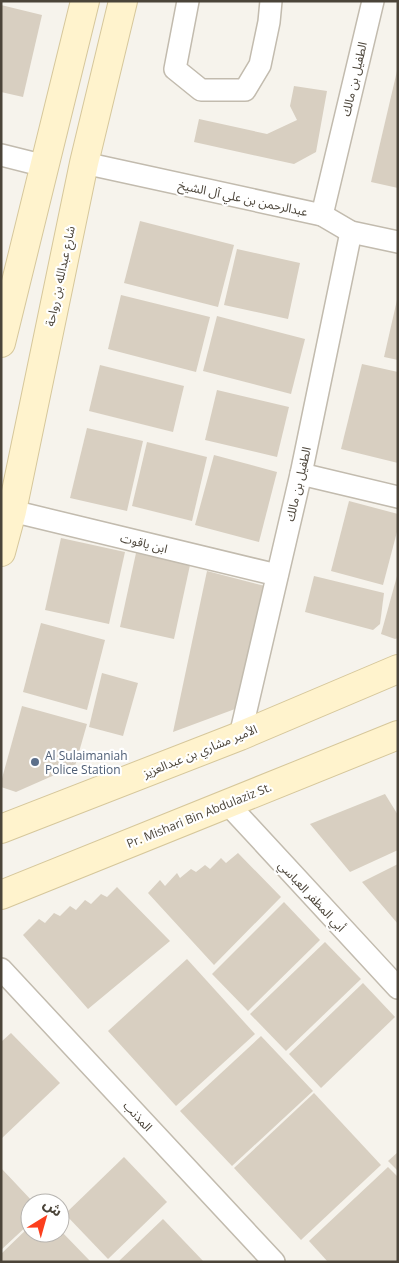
<svg xmlns="http://www.w3.org/2000/svg" width="399" height="1263" viewBox="0 0 399 1263" font-family="'Open Sans','Noto Sans Arabic',sans-serif">
	<style>
		.building { fill: #d8cfc1 }
		.lines { fill: none; stroke-linecap: round; stroke-linejoin: round }
		.street-casing { stroke: #c2bbae; stroke-width: 24 }
		.secondary-casing { stroke: #d6c79b; stroke-width: 30 }
		.street { stroke: #fff; stroke-width: 21 }
		.secondary { stroke: #fff3cd; stroke-width: 28 }
		.service-dot { fill: #5c6f8a; stroke: #fff; stroke-width: 2 }
		.labels { text-anchor: middle; dominant-baseline: central; stroke-width: 4.5; stroke-linejoin: round; paint-order: stroke }
		.street-label { font-size: 12px; fill: #4b4439; stroke: #fff }
		.service-label { font-size: 12px; fill: #4e5e75; stroke: #fff; text-anchor: start }
	</style>
	<rect width="100%" height="100%" fill="#f6f3ec"/>
	<g class="building">
		<polygon points="1,5 42,15 23,97 1,92"/>
		<polygon points="397,71 398,71 398,188 371,182"/>
		<polygon points="294,86 327,91 316,152 294,164 194,142 199,119 267,134 297,120 290,106"/>
		<polygon points="140,221 234,245 218,307 124,283"/>
		<polygon points="237,249 300,263 288,319 224,305"/>
		<polygon points="121,295 210,317 196,372 108,349"/>
		<polygon points="397,300 398,300 398,360 384,357"/>
		<polygon points="217,316 305,339 291,394 203,371"/>
		<polygon points="362,364 398,372 398,463 341,449"/>
		<polygon points="100,365 184,386 173,432 89,411"/>
		<polygon points="217,390 289,407 277,457 205,440"/>
		<polygon points="87,428 143,441 127,511 70,498"/>
		<polygon points="147,442 207,457 192,521 132,506"/>
		<polygon points="214,455 277,472 259,542 195,525"/>
		<polygon points="349,501 398,514 398,528 383,585 331,571"/>
		<polygon points="61,538 125,552 109,624 45,610"/>
		<polygon points="136,553 190,565 174,639 120,627"/>
		<polygon points="207,571 265,586 235,709 173,732"/>
		<polygon points="314,576 384,593 380,624 373,630 305,612"/>
		<polygon points="397,576 398,638 395,639 381,634"/>
		<polygon points="41,623 105,640 87,710 23,692"/>
		<polygon points="102,673 138,683 123,736 89,727"/>
		<polygon points="22,706 87,724 75,766 16,792 1,787 1,782"/>
		<polygon points="385,794 398,815 398,850 350,872 310,824"/>
		<polygon points="238,853 281,897 214,965 148,893 160,880 165,886 177,873 180,878 191,869 196,872 205,865 210,869 221,858 226,863"/>
		<polygon points="398,864 398,924 362,882"/>
		<polygon points="117,887 170,941 88,1009 23,935 39,919 45,923 54,913 60,916 70,906 76,910 85,900 91,904 101,894 107,897"/>
		<polygon points="284,902 320,940 248,1011 212,974"/>
		<polygon points="325,942 361,979 286,1051 250,1014"/>
		<polygon points="187,959 255,1034 176,1106 108,1031"/>
		<polygon points="363,983 395,1017 321,1088 289,1054"/>
		<polygon points="11,1033 60,1083 1,1139 1,1042"/>
		<polygon points="261,1036 313,1091 232,1166 180,1111"/>
		<polygon points="314,1093 381,1165 301,1240 234,1168"/>
		<polygon points="398,1152 398,1171 388,1161"/>
		<polygon points="124,1157 167,1202 108,1259 65,1214"/>
		<polygon points="388,1167 398,1177 398,1262 328,1262 309,1241"/>
		<polygon points="1,1168 34,1203 30,1203 30,1223 1,1250"/>
		<polygon points="163,1219 204,1262 118,1262"/>
		<polygon points="30,1226 30,1233 60,1233 60,1230 91,1262 1,1262 1,1254"/>
	</g>
	<g class="lines">
		<defs>
			<g id="street">
				<polyline points="188,1 175,69 201,90 245,90 260,65 269,22 271,1"/>
				<polyline points="1,155 45,166"/>
				<polyline points="84,163 322,215 351,232 398,242"/>
				<polyline points="322,215 373,1"/>
				<polyline points="301,474 398,497"/>
				<polyline points="12,511 277,575"/>
				<polyline points="240,736 301,474 351,232"/>
				<polyline points="227,803 398,988"/>
				<polyline points="1,969 274,1262"/>
			</g>
			<g id="secondary">
				<polyline points="1,343 85,1"/>
				<polyline points="1,552 12,511 84,163 123,1"/>
				<polyline points="1,829 240,736 398,669"/>
				<polyline points="1,895 398,735"/>
			</g>
		</defs>
		<use href="#street" class="street-casing"/>
		<use href="#secondary" class="secondary-casing"/>
		<use href="#street" class="street"/>
		<use href="#secondary" class="secondary"/>
	</g>
	<circle class="service-dot" cx="35" cy="762" r="5"/>
	<g class="labels">
		<g class="street-label">
			<text transform="translate(354 79) rotate(-77)">الطفيل بن مالك</text>
			<text transform="translate(243 198) rotate(12)">عبدالرحمن بن علي آل الشيخ</text>
			<text transform="translate(60 276) rotate(-78)">شارع عبدالله بن رواحة</text>
			<text transform="translate(298 484) rotate(-77)">الطفيل بن مالك</text>
			<text transform="translate(144 543) rotate(14)">ابن ياقوت</text>
			<text transform="translate(200 751) rotate(-22)">الأمير مشاري بن عبدالعزيز</text>
			<text transform="translate(199 815) rotate(-22)">Pr. Mishari Bin Abdulaziz St.</text>
			<text transform="translate(312 896) rotate(47)">أبي المظفر العباسي</text>
			<text transform="translate(138 1116) rotate(47)">المذنب</text>
		</g>
		<g class="service-label">
			<text x="45" y="755">Al Sulaimaniah<tspan x="45" dy="14">Police Station</tspan></text>
		</g>
	</g>
	<rect width="399" height="1263" fill="none" stroke="#4b4439" stroke-width="5"/>
	<g transform="translate(45 1218) rotate(37)"><circle r="24" fill="#ffffff" stroke="#b7b4b0"/>
	<path d="M0-4L9 19L0 12L-9 19Z" fill="#fc3f1d"/>
	<text y="-8" font-size="14" font-weight="bold" text-anchor="middle" fill="#4b4439">ش</text>
	</g>
</svg>
